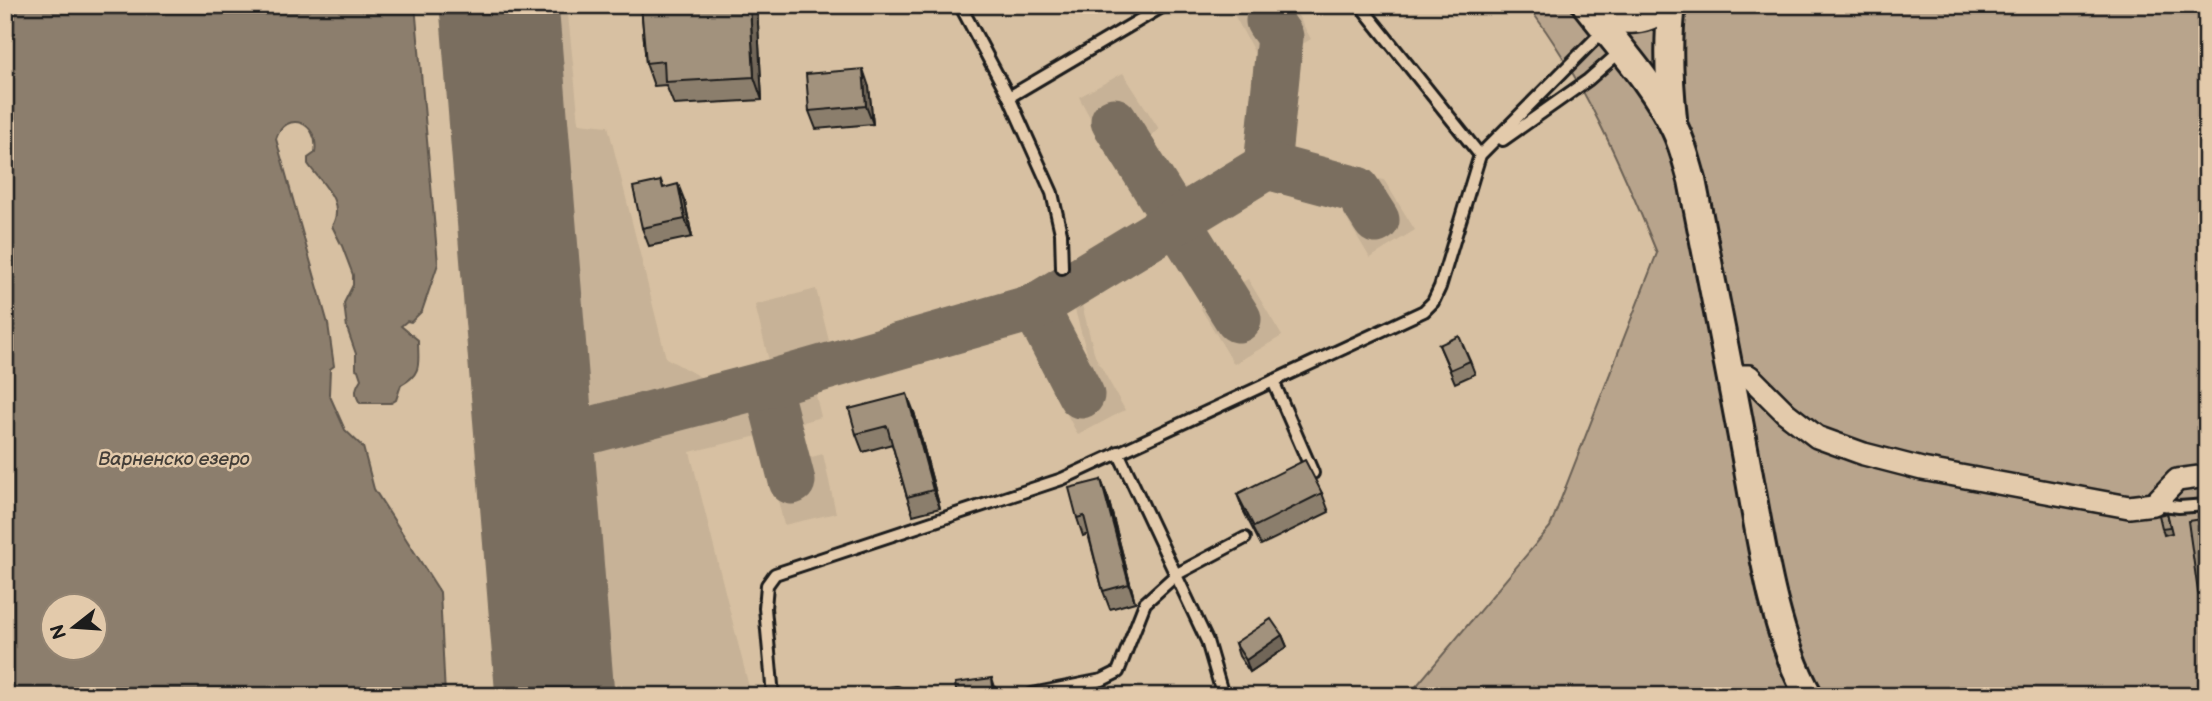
<svg xmlns="http://www.w3.org/2000/svg" width="2212" height="701" viewBox="0 0 2212 701" font-family="'Balsamiq Sans',sans-serif">
	<style>
		.built { fill: #c7b297; fill-rule: evenodd }
		.green { fill: #b8a48c; stroke: #6a6054; stroke-width: 2 }
		.water { fill: #8c7e6d; stroke: #5f574d; stroke-width: 2; fill-rule: evenodd }
		.lines { fill: none; stroke-linecap: round; stroke-linejoin: round }
		.taxiway { stroke: #7a6e5f; stroke-width: 47 }
		.runway { stroke: #7a6e5f; stroke-width: 119 }
		.service-casing { stroke: #1c1c1c; stroke-width: 16 }
		.minor-casing { stroke: #1c1c1c; stroke-width: 26 }
		.tertiary-casing { stroke: #1c1c1c; stroke-width: 32 }
		.service { stroke: #e3caab; stroke-width: 10 }
		.minor { stroke: #e3caab; stroke-width: 21 }
		.tertiary { stroke: #e3caab; stroke-width: 26 }
		.wall { fill: #8b7e6c; stroke: #1c1c1c; stroke-width: 2 }
		.shaded-wall { fill: #716658; stroke: #1c1c1c; stroke-width: 2 }
		.building { fill: #a2927d; stroke: #1c1c1c; stroke-width: 2 }
		.labels { text-anchor: middle; dominant-baseline: central; stroke-width: 5; stroke-linejoin: round; paint-order: stroke }
		.water-label { font-size: 19px; font-style: italic; fill: #433e38; stroke: #e3caab }
	</style>
	<rect width="100%" height="100%" fill="#d7c0a2"/>
	<filter id="ink" filterUnits="userSpaceOnUse"><feTurbulence type="fractalNoise" baseFrequency=".0143" numOctaves="2"/><feDisplacementMap in="SourceGraphic" scale="14" xChannelSelector="R" yChannelSelector="G"/><feConvolveMatrix kernelMatrix="1 2 1 2 8 2 1 2 1" color-interpolation-filters="sRGB"/></filter>
	<g filter="url(#ink)">
		<path class="built" d="M450,5H567L579,123L608,126L666,358L702,378L769,361L755,305L816,289L830,345L1022,294L1074,261L1143,224L1150,197L1124,156L1108,151L1079,97L1123,73L1159,129L1148,138L1178,186L1198,188L1256,151L1266,74L1230,7L1234,5H1292L1311,39L1299,46L1280,139L1295,164L1384,180L1415,230L1370,258L1333,196L1275,180L1210,223L1204,236L1233,287L1248,279L1282,336L1234,364L1200,307L1216,297L1188,253L1156,248L1079,293L1095,356L1125,410L1078,435L1049,381L1059,375L1039,337L1017,327L813,383L821,417L799,423L808,458L823,454L836,513L784,525L762,435L690,452L750,691L710,696H521ZM1072,299L1088,357L1081,363L1058,323L1062,305Z"/>
		<path class="green" d="M1527,5H2207V696H1408L1550,527L1657,253C1622,167 1584,79 1527,5Z"/>
		<path class="water" d="M5,5H415L438,264L422,311L411,322L407,321L401,326L418,340C418,363 423,373 401,385L396,400L391,403H360C354,394 355,388 361,379L358,370L356,369V354L347,328L344,303L353,285V275L342,246L332,226C346,201 321,183 308,164V158L315,153C320,122 286,109 276,139L328,324L334,366L330,369L329,394L345,430L363,447L374,489L440,592L445,696H5ZM52,606H94V648H52Z"/>
		<g class="lines">
			<g class="taxiway">
				<polyline points="1114,121 1238,319"/>
				<polyline points="1267,166 1280,37 1269,21"/>
				<polyline points="1035,307 1081,395"/>
				<polyline points="767,384 792,481"/>
				<polyline points="534,445 767,384 1035,307 1267,166 1357,190 1376,220"/>
			</g>
			<polyline class="runway" points="499,5 555,696"/>
			<defs>
				<g id="service">
					<polyline points="960,5 1009,97 1165,5"/>
					<polyline points="1360,5 1480,155"/>
					<polyline points="1009,97 1052,193 1061,233 1062,268"/>
					<polyline points="1503,140 1588,80 1621,51"/>
					<polyline points="1273,381 1313,473"/>
					<polyline points="1118,452 1207,641 1223,696"/>
					<polyline points="2154,504 2179,507 2207,505"/>
					<polyline points="1032,694 1102,680 1118,672 1145,603 1177,574 1245,538"/>
					<polyline points="773,696 765,608 767,585 775,574 1062,479 1424,311 1433,302 1440,287 1480,155 1605,29"/>
					<polyline points="873,696 897,693"/>
				</g>
				<g id="minor">
					<path d="M1597,19C1620,23 1651,28 1666,5"/>
					<polyline points="1731,376 1749,376 1786,413 1817,437 1864,454 1922,469 2129,507 2154,504 2177,480 2207,476"/>
				</g>
				<g id="tertiary">
					<path d="M1586,5C1616,44 1654,84 1675,129C1683,145 1687,163 1692,180C1710,273 1729,366 1746,459C1760,532 1772,631 1809,696"/>
					<path d="M1672,5C1667,44 1669,80 1673,118"/>
				</g>
			</defs>
			<use href="#service" class="service-casing"/>
			<use href="#minor" class="minor-casing"/>
			<use href="#tertiary" class="tertiary-casing"/>
			<use href="#service" class="service"/>
			<use href="#minor" class="minor"/>
			<use href="#tertiary" class="tertiary"/>
		</g>
		<g class="wall">
			<polygon points="641,5 757,5 762,100 674,105 666,85 654,86 646,63"/>
			<polygon points="1717,5 1736,5 1737,9 1719,11"/>
			<polygon points="869,87 873,124 816,129 809,111"/>
			<polygon points="661,181 663,187 685,202 692,237 649,246 642,228"/>
			<polygon points="1439,345 1470,361 1475,374 1455,383"/>
			<polygon points="914,412 940,508 913,515 907,497 892,444 863,452 856,434"/>
			<polygon points="1101,480 1108,498 1135,602 1110,609 1103,591 1088,534 1083,536 1077,518"/>
			<polygon points="1322,493 1329,512 1261,545 1244,512 1237,494"/>
			<polygon points="2167,513 2172,533 2164,535 2162,528"/>
			<polygon points="2207,518 2206,610 2205,610 2198,592"/>
			<polygon points="1282,635 1287,647 1250,672 1239,656 1235,643"/>
		</g>
		<g class="shaded-wall">
			<polygon points="750,5 757,5 762,100 754,77"/>
			<polygon points="863,69 869,87 873,124 866,106"/>
			<polygon points="678,184 685,202 692,237 685,219"/>
			<polygon points="907,394 914,412 940,508 933,490"/>
			<polygon points="1101,480 1108,498 1135,602 1129,584"/>
			<polygon points="1282,635 1287,647 1250,672 1246,660"/>
			<polygon points="992,678 998,696 994,696"/>
		</g>
		<g class="building">
			<polygon points="641,5 750,5 754,77 665,82 664,61 646,63"/>
			<polygon points="863,69 866,106 809,111 806,74"/>
			<polygon points="661,181 663,188 678,184 685,219 642,228 633,187"/>
			<polygon points="1459,336 1470,361 1450,370 1439,345"/>
			<polygon points="907,394 933,490 907,497 887,426 856,434 849,409"/>
			<polygon points="1305,460 1322,493 1254,527 1237,494"/>
			<polygon points="1101,480 1129,584 1103,591 1084,516 1077,518 1069,488"/>
			<polygon points="2167,513 2170,527 2162,528 2159,515"/>
			<polygon points="2207,518 2207,579 2202,579 2203,591 2198,592 2188,521"/>
			<polygon points="2202,579 2207,579 2207,615"/>
			<polygon points="1271,619 1282,635 1246,660 1235,643"/>
			<polygon points="992,678 994,696 957,696 955,683"/>
		</g>
	</g>
	<g class="labels">
		<g class="water-label">
			<text x="174" y="459">Варненско езеро</text>
		</g>
	</g>
	<rect width="2212" height="701" fill="none" stroke="#e3caab" stroke-width="28"/>
	<rect x="14" y="14" width="2184" height="673" fill="none" stroke="#1c1c1c" stroke-width="2.5" filter="url(#ink)"/>
	<g transform="translate(74 627) rotate(253)"><circle r="33" fill="#e3caab" stroke="#938472" stroke-width="2"/>
	<path d="M0-5L12 26L0 18L-12 26Z" fill="#1c1c1c"/>
	<text y="-10" font-size="19" font-weight="bold" text-anchor="middle" fill="#1c1c1c">N</text>
	</g>
</svg>
